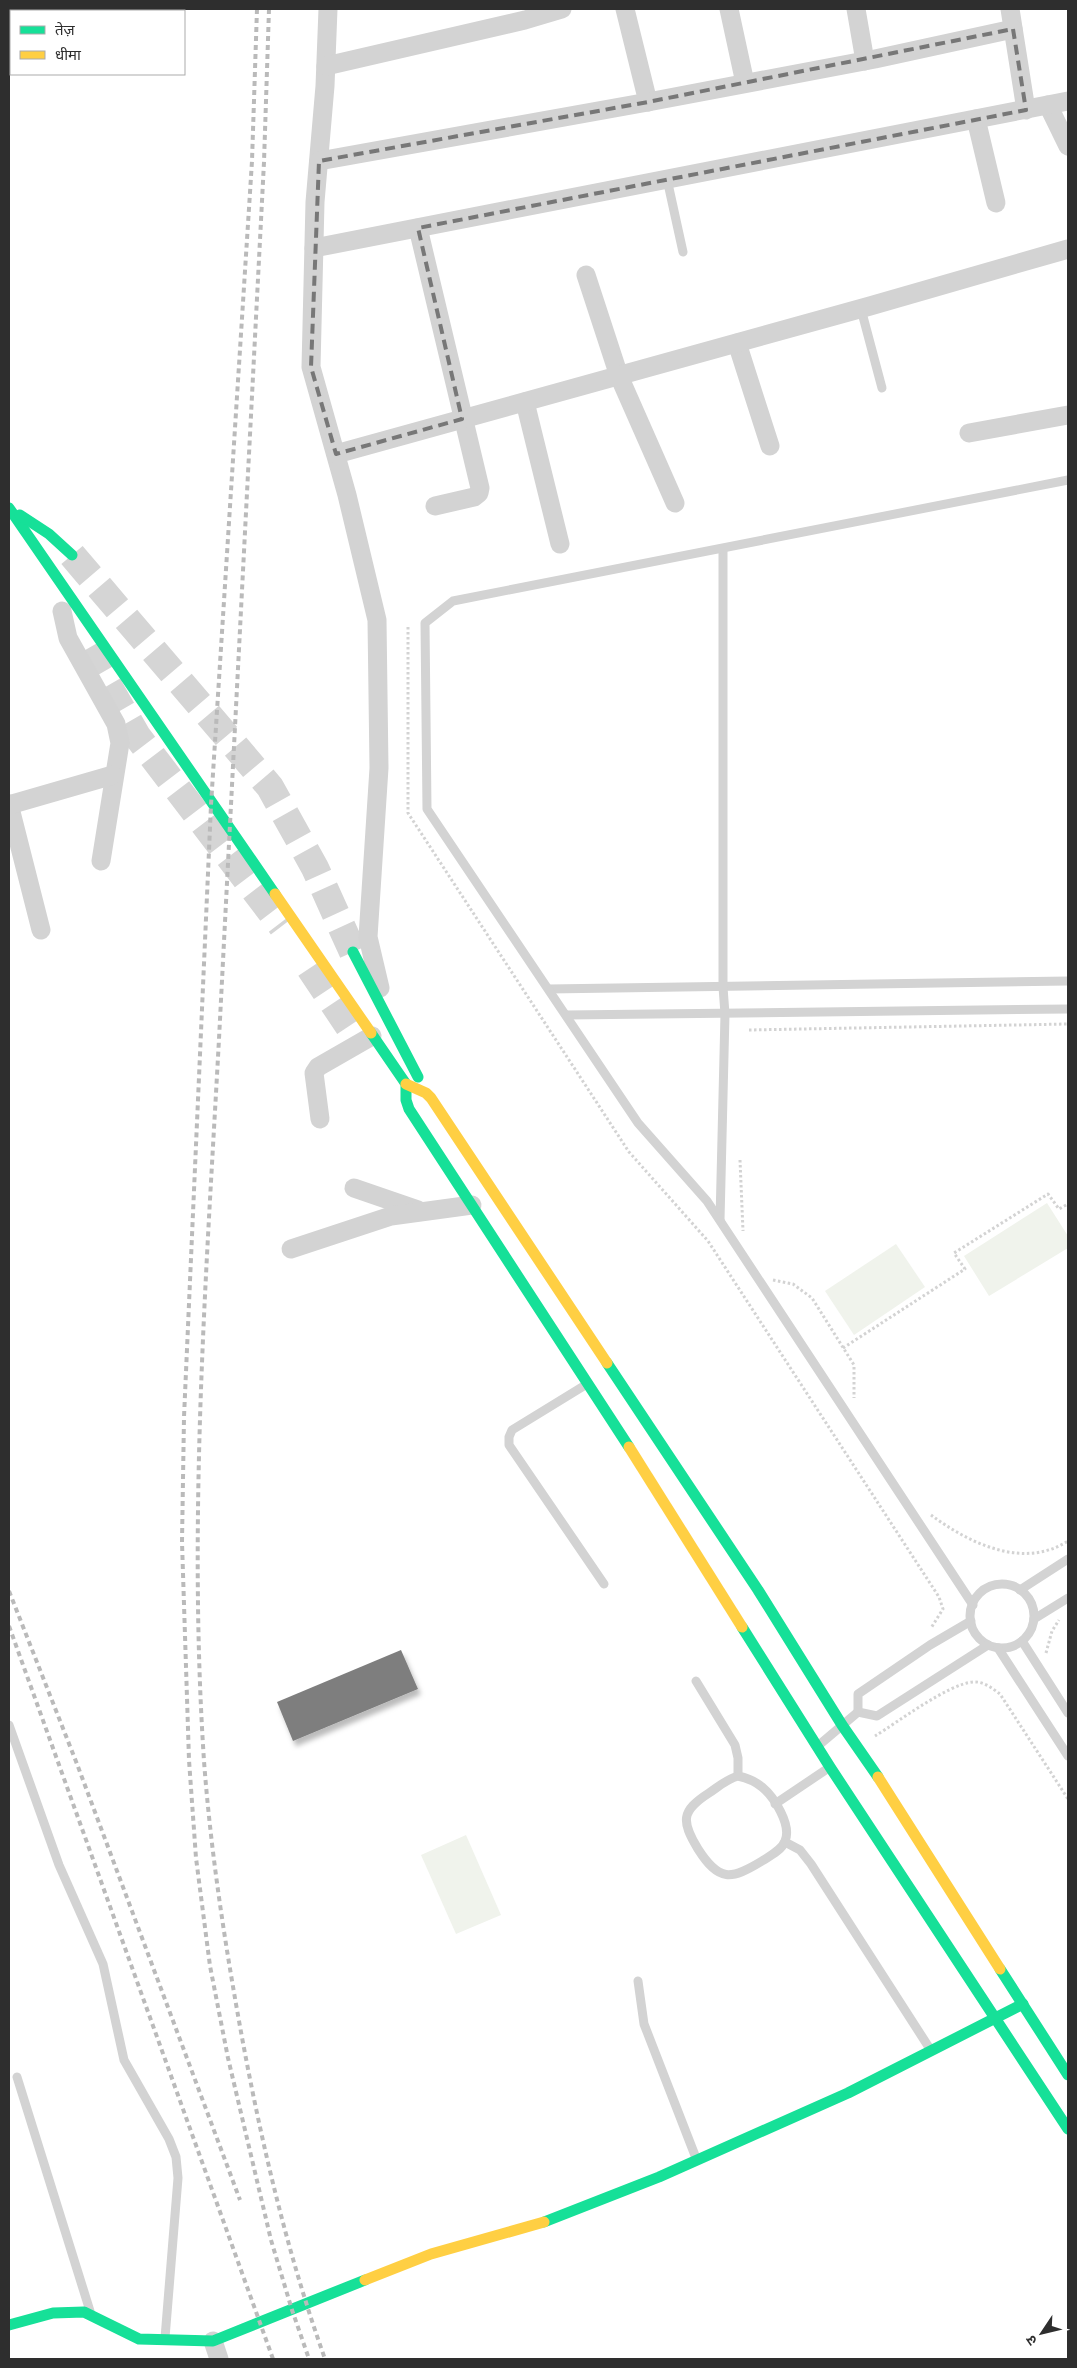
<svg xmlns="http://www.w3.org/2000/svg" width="1077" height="2368" viewBox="0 0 1077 2368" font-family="'Noto Sans','Noto Sans Devanagari',sans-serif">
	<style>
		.green { fill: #f0f3ec }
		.building { fill: #7e7e7e; filter: url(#shadow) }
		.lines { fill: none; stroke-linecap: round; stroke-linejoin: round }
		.primary-tunnel { stroke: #d5d5d5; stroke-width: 28; stroke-dasharray: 28 14; stroke-linecap: butt }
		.path { stroke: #d3d3d3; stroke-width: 3; stroke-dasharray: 2.5 2.5; stroke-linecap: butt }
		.lane { stroke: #d3d3d3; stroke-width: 9 }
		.street { stroke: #d3d3d3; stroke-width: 19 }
		.fast { stroke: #16e098; stroke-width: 11 }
		.slow { stroke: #ffcf43; stroke-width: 11 }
		.rail { stroke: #bababa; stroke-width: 4; stroke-dasharray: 5 4; stroke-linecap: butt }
		.marked { fill: none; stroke: #777; stroke-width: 4; stroke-dasharray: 10 6; stroke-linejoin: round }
	</style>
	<defs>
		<filter id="shadow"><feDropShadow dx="3" dy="5.5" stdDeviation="2.5" flood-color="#0004"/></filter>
	</defs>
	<rect width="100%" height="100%" fill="#fff"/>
	<g class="green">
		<polygon points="1047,1203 1068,1236 1068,1248 989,1296 964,1256"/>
		<polygon points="896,1244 925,1287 854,1335 825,1291"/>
		<polygon points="466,1835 501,1915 456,1934 421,1855"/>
	</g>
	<polygon class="building" points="401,1650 418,1689 293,1741 277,1702"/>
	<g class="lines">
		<g class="primary-tunnel">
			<polyline points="72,555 270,787 315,868 353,952"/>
			<polyline points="87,649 137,736 282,926"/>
			<polyline points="310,968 358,1040"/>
		</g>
		<g class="path">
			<polyline points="408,627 408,813 629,1152 708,1241 939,1597 943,1609 931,1628"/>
			<polyline points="749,1030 1068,1024"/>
			<polyline points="740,1160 743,1231"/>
			<polyline points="773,1280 793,1284 812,1298 854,1365 854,1398"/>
			<polyline points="843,1348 965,1269 954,1253 1048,1194 1059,1209 1068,1204"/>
			<path d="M931,1515C969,1543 1023,1570 1068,1541"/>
			<polyline points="1046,1653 1052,1631 1059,1620"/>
			<path d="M875,1736C898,1722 948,1684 973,1682C983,1681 992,1688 1000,1694L1068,1799"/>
		</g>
		<g class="lane">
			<polyline points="667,179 683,252"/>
			<polyline points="861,309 882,388"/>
			<polyline points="549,989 1068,981"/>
			<polyline points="566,1015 1068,1009"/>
			<polyline points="720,1220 725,1014 723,987 723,549"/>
			<polyline points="587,1384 512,1430 509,1437 509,1445 604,1584"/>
			<circle cx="1002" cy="1616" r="32"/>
			<polyline points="1020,1590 1068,1559"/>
			<polyline points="973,1605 707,1201 638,1123 427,809 425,623 453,601 1068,480"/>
			<polyline points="1034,1619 1068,1598"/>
			<polyline points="1022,1641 1068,1713"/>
			<polyline points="998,1648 1068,1756"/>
			<polyline points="696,1681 735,1745 738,1758 738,1776"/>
			<polyline points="858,1712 858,1694 930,1645 971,1621"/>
			<polyline points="858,1712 877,1716 988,1645"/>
			<polyline points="9,1725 59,1865 103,1964 124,2060 169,2139 176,2157 178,2178 165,2338"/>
			<polyline points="819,1745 858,1712"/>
			<path d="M738,1776C747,1778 755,1781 762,1787C774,1797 792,1825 785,1841C782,1850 770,1856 762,1861C731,1880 719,1882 698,1849C681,1821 681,1811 709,1793C718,1787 727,1779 738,1776Z"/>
			<polyline points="775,1804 827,1769"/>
			<polyline points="785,1842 800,1850 811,1864 930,2049"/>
			<polyline points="638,1981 644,2024 696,2158"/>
			<polyline points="17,2077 90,2311"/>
		</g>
		<g class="street">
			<polyline points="328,9 325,86 315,202 311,367 347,495 377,620 379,768 368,937 380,988"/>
			<polyline points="625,9 648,102"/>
			<polyline points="729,9 745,83"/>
			<polyline points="856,9 865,61"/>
			<polyline points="1010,9 1026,110"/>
			<polyline points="326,66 525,20 562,9"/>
			<polyline points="1048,105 1068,146"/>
			<polyline points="976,119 996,203"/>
			<polyline points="319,161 648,102 875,59 1013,29"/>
			<polyline points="418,228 480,488 479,493 474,497 435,506"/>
			<polyline points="314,248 1068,101"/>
			<polyline points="586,275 619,376 675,503"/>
			<polyline points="737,343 770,446"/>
			<polyline points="525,402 560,544"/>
			<polyline points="969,433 1068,415"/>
			<polyline points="336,454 870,306 1068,249"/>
			<polyline points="62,611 68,638 116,724 120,743 101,861"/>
			<polyline points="9,804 41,930"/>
			<polyline points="9,805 113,775"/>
			<polyline points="320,1119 314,1073 318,1067 372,1036"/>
			<polyline points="354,1188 418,1210"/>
			<polyline points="291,1249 391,1216 472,1205"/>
			<polyline points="213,2341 219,2359"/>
		</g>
		<g class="fast">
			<polyline points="9,508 275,894"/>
			<polyline points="20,515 49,534 72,555"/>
			<polyline points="353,952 418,1077"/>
			<polyline points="371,1033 406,1084 406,1100 409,1109 629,1447"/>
			<polyline points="607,1363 758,1590 842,1725 878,1777"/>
			<polyline points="742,1627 830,1767 1068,2129"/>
			<polyline points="1000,1969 1068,2075"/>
			<polyline points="544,2222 659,2177 848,2093 1023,2004"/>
			<polyline points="9,2325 53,2313 84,2312 139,2339 213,2341 365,2280"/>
		</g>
		<g class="slow">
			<polyline points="275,894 371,1033"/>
			<polyline points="406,1084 426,1093 431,1098 607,1363"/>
			<polyline points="629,1447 742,1627"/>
			<polyline points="878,1777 1000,1969"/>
			<polyline points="365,2280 431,2254 544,2222"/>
		</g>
		<g class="rail">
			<polyline points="257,9 252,161 211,805 184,1417 182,1542 189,1760 196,1858 210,1966 228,2058 271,2240 292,2310 309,2359"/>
			<path d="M269,9L264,162C249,454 234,746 219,1039C206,1279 188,1520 204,1761C210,1842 222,1924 236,2004C257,2124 284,2244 325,2359"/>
			<polyline points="9,1591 77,1764 240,2200"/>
			<polyline points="9,1626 273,2359"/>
		</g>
	</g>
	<path class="marked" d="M1013,29L1026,110L418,228L462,419L336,454L311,367L319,161L648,102Z"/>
	<rect width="1077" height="2368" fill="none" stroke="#2e2e2e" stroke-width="20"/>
	<rect x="10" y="10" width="175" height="65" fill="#ffffff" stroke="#ababab"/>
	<rect x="20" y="26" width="25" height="8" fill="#16e098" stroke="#ababab"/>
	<text x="55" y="35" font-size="15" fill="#2e2e2e">तेज़</text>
	<rect x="20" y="51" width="25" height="8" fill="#ffcf43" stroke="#ababab"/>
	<text x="55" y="60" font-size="15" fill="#2e2e2e">धीमा</text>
	<g transform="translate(1042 2333) rotate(235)" stroke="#ffffff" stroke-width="4" paint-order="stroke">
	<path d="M0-4L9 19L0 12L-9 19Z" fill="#2e2e2e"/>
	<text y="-8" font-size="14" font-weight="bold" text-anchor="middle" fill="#2e2e2e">उ</text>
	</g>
</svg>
